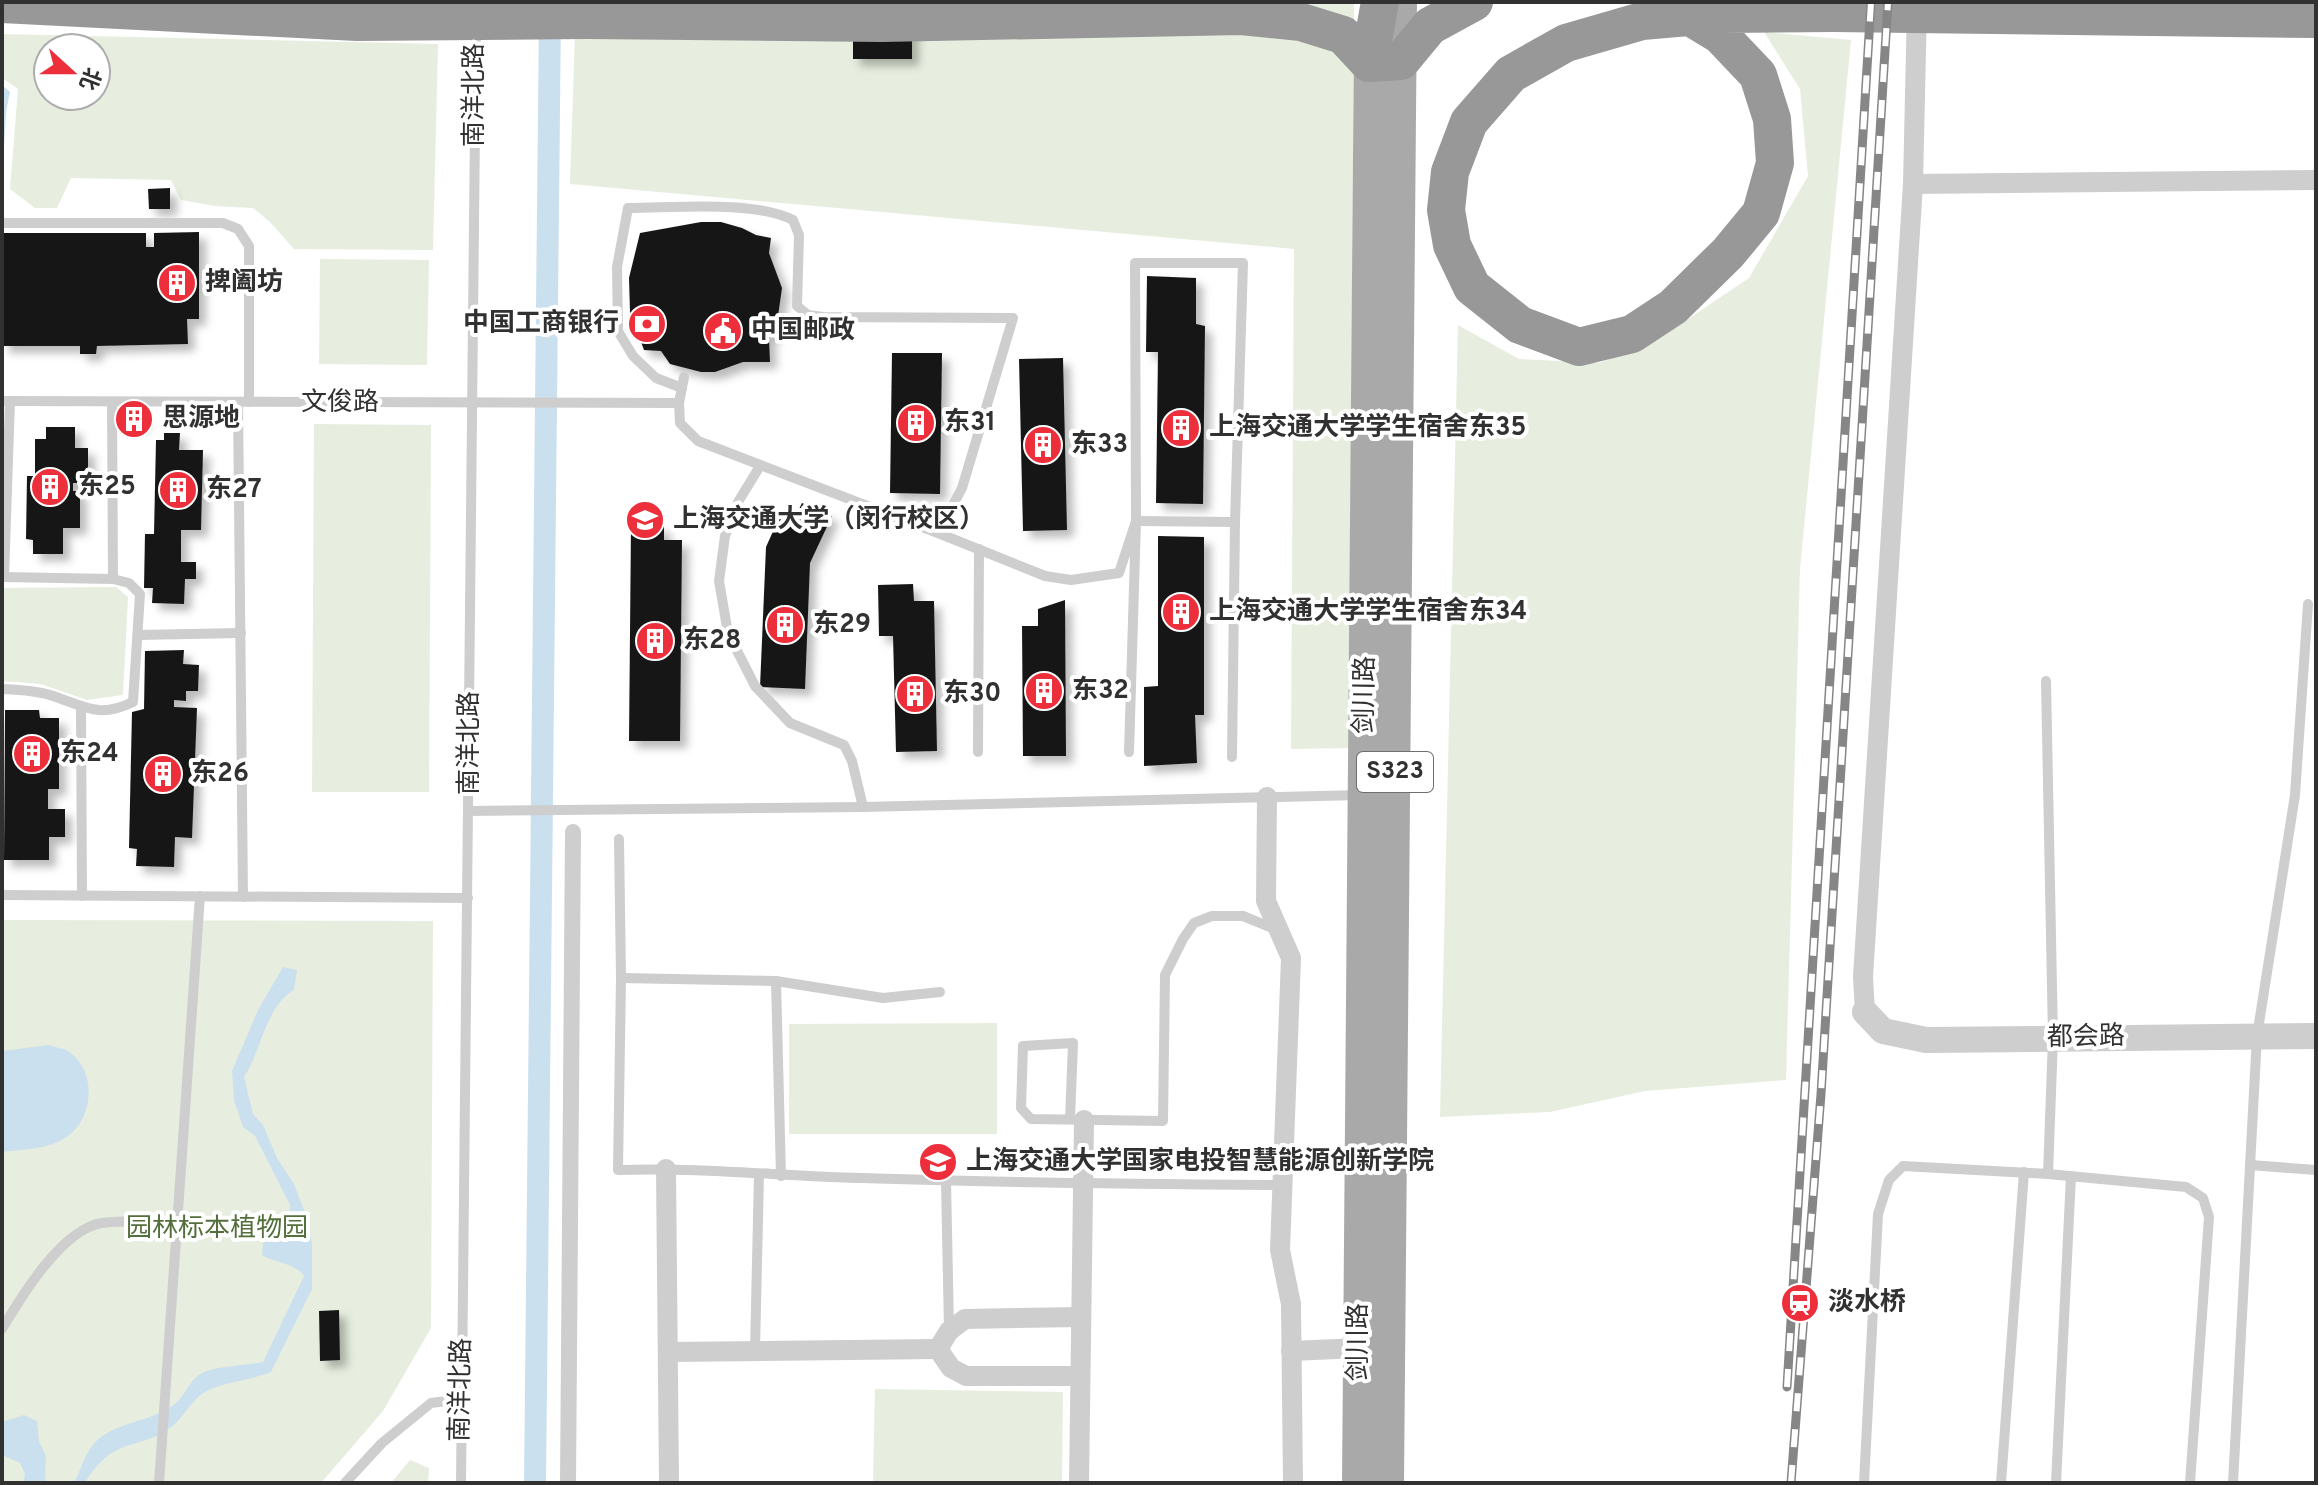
<svg xmlns="http://www.w3.org/2000/svg" width="2318" height="1485" viewBox="0 0 2318 1485" font-family="Overpass,'Noto Sans SC',sans-serif">
	<style>
		.green { fill: #e7eedf; fill-rule: evenodd }
		.water { fill: #cbe0ee }
		.lines { fill: none; stroke-linecap: round; stroke-linejoin: round }
		.canal { stroke: #cbe0ee; stroke-width: 22 }
		.building { fill: #181818; filter: url(#shadow) }
		.service { stroke: #cecece; stroke-width: 10 }
		.pedestrian { stroke: #cecece; stroke-width: 16 }
		.minor { stroke: #cecece; stroke-width: 20 }
		.tertiary { stroke: #cecece; stroke-width: 26 }
		.primary { stroke: #a9a9a9; stroke-width: 32 }
		.motorway { stroke: #989898; stroke-width: 38 }
		.rail-casing { stroke: #868686; stroke-width: 9 }
		.rail { stroke: #fff; stroke-width: 6; stroke-dasharray: 18; stroke-linecap: butt }
		.labels { text-anchor: middle; dominant-baseline: central; stroke-width: 8; stroke-linejoin: round; paint-order: stroke }
		.shield { fill: #fff; stroke: #6f6f6f; stroke-width: 2 }
		.shield-label { font-size: 24px; font-weight: bold; fill: #313131 }
		.street-label { font-size: 26px; fill: #313131; stroke: #fff }
		.poi-label { font-size: 26px; font-weight: bold; fill: #313131; stroke: #fff; text-anchor: start }
		.park-label { font-size: 26px; fill: #536f3c; stroke: #fff }
	</style>
	<defs>
		<filter id="shadow"><feDropShadow dx="7" dy="7" stdDeviation="4" flood-color="#0004"/></filter>
	</defs>
	<rect width="100%" height="100%" fill="#fff"/>
	<g class="green">
		<polygon points="576,2 1354,2 1349,748 1291,749 1294,249 570,184"/>
		<polygon points="1764,32 1851,40 1800,569 1786,1080 1645,1091 1550,1112 1440,1117 1458,325 1519,359 1599,363 1651,344 1749,278 1808,176 1800,89"/>
		<path d="M2,34L438,44L433,250L294,249L270,222L253,208L215,206L181,200L171,180L71,178L57,208H35L10,189L18,89L2,78ZM96,48V96H48V48Z"/>
		<polygon points="320,259 429,260 427,365 319,364"/>
		<polygon points="314,424 431,425 429,792 312,792"/>
		<polygon points="116,587 128,597 123,695 87,700 41,684 2,681 2,588"/>
		<polygon points="2,920 433,921 431,1328 383,1411 321,1483 2,1483"/>
		<polygon points="997,1023 997,1134 789,1134 789,1024"/>
		<polygon points="875,1389 1063,1392 1062,1483 873,1483"/>
		<polygon points="410,1460 429,1468 428,1483 391,1483"/>
	</g>
	<g class="water">
		<polygon points="2,85 10,92 6,112 2,182"/>
		<path d="M283,967L297,970L294,990C265,1007 262,1050 244,1077L253,1114L263,1125L277,1158L294,1184L307,1218L312,1243V1289L271,1372C252,1380 230,1381 211,1389C194,1396 188,1411 176,1423C143,1453 115,1432 85,1483H74C80,1472 83,1459 90,1449C108,1420 153,1424 177,1402C188,1391 191,1376 207,1371C220,1366 248,1365 263,1362L304,1276C294,1262 276,1264 262,1255L264,1235L276,1227L289,1223L290,1205L255,1136L243,1127L234,1100L232,1071L258,1010Z"/>
		<path d="M48,1045C54,1047 61,1048 66,1050C97,1067 95,1117 68,1136C49,1150 24,1149 2,1152V1051Z"/>
		<polygon points="24,1415 37,1421 39,1441 46,1456 45,1483 23,1483 25,1474 20,1463 2,1455 2,1422"/>
	</g>
	<g class="lines">
		<polyline class="canal" points="535,1483 550,11"/>
	</g>
	<g class="building">
		<rect x="853" y="4" width="59" height="55"/>
		<polygon points="170,188 170,209 149,209 148,189"/>
		<polygon points="701,222 721,222 742,228 756,235 771,238 769,253 782,288 777,323 769,339 770,362 743,362 715,372 701,372 670,364 661,351 644,350 630,312 629,278 640,233"/>
		<polygon points="199,232 199,319 187,319 188,344 97,346 96,354 80,354 80,346 2,346 2,233 146,233 146,247 154,247 154,233"/>
		<polygon points="1147,276 1196,278 1196,324 1205,326 1203,504 1156,503 1158,352 1146,352"/>
		<polygon points="892,353 942,353 940,494 890,493"/>
		<polygon points="1063,358 1067,530 1023,531 1019,359"/>
		<rect x="126" y="413" width="16" height="12"/>
		<polygon points="46,427 75,427 75,448 88,448 88,483 73,483 73,491 80,491 80,528 63,528 63,554 33,554 33,540 26,539 27,476 35,476 35,439 46,439"/>
		<polygon points="164,433 180,433 179,450 203,450 201,530 181,530 181,562 196,562 196,579 185,579 184,604 152,603 153,588 144,588 145,534 154,534 156,440 164,440"/>
		<polygon points="802,503 832,516 810,563 805,689 760,687 766,547 783,509 796,515"/>
		<polygon points="631,525 664,526 664,540 682,540 680,741 629,741"/>
		<polygon points="1158,536 1204,537 1204,715 1195,715 1197,763 1144,766 1144,687 1158,686"/>
		<polygon points="913,584 914,601 934,601 937,751 896,752 893,636 879,636 878,585"/>
		<polygon points="1065,600 1066,756 1023,756 1022,626 1038,626 1038,609"/>
		<polygon points="184,650 183,664 199,665 198,691 186,691 186,701 174,700 174,707 197,708 192,838 175,837 174,867 136,866 137,849 129,848 132,712 144,709 145,651"/>
		<polygon points="5,710 39,710 40,718 59,718 59,789 48,789 48,809 65,809 65,837 49,837 49,860 4,860"/>
		<polygon points="339,1310 340,1360 320,1361 319,1311"/>
	</g>
	<g class="lines">
		<g class="service">
			<polyline points="2,223 223,223 238,229 249,246 249,402"/>
			<polyline points="684,377 679,403 680,423 698,441 938,533"/>
			<path d="M682,388L656,378L633,356L618,331L617,267L628,208C674,208 754,200 793,220L799,235L797,306L808,315L823,317L1013,318L962,488L938,533L1045,576L1071,580L1119,573L1136,521"/>
			<polyline points="2,401 679,403"/>
			<polyline points="112,402 113,579"/>
			<polyline points="238,402 243,897"/>
			<polyline points="760,466 738,502 725,536 719,581 728,633 755,686 790,723 844,745 852,761 863,807"/>
			<polyline points="1136,521 1235,522"/>
			<path d="M2,577L113,579L129,583L140,594L133,702C102,717 89,709 59,698C41,691 21,690 2,689"/>
			<polyline points="4,577 10,401"/>
			<polyline points="138,635 241,633"/>
			<polyline points="2046,681 2053,1038 2048,1174"/>
			<polyline points="81,709 82,896"/>
			<polyline points="978,752 979,549"/>
			<polyline points="1129,752 1136,521 1135,263 1243,263 1235,522 1232,757"/>
			<polyline points="469,811 863,807 1359,795"/>
			<path d="M619,839L621,978L618,1170C700,1167 781,1176 862,1178C1002,1183 1142,1184 1283,1185"/>
			<polyline points="2,895 468,898"/>
			<polyline points="621,978 776,981 883,998 940,992"/>
			<polyline points="776,981 781,1176"/>
			<polyline points="1070,1119 1073,1043 1023,1046 1021,1108 1031,1119 1163,1121 1165,975 1183,939 1194,923 1212,916 1243,916 1275,929"/>
			<polyline points="2250,1165 2316,1170"/>
			<polyline points="946,1181 949,1329"/>
			<path d="M2,1329C21,1297 62,1229 102,1223C125,1219 153,1224 176,1225"/>
			<polyline points="755,1351 759,1174"/>
			<polyline points="159,1483 200,896"/>
			<polyline points="345,1483 382,1443 431,1403 462,1399"/>
			<polyline points="461,1483 476,29"/>
			<polyline points="1864,1483 1878,1214 1889,1180 1903,1166 2048,1174 2186,1187 2203,1198 2209,1217 2190,1483"/>
			<polyline points="2001,1483 2024,1172"/>
			<polyline points="2056,1483 2071,1176"/>
			<polyline points="2233,1483 2257,1036 2295,795 2308,604"/>
		</g>
		<polyline class="pedestrian" points="568,1483 573,832"/>
		<g class="minor">
			<polyline points="1913,184 2316,180"/>
			<polyline points="1267,797 1266,901 1291,958 1280,1250 1291,1304 1293,1483"/>
			<polyline points="1865,1012 1863,977 1913,184 1917,6"/>
			<polyline points="666,1169 669,1483"/>
			<polyline points="938,1349 949,1331 965,1319 1081,1317"/>
			<polyline points="938,1349 951,1368 966,1376 1080,1376"/>
			<polyline points="1291,1351 1360,1348"/>
			<polyline points="668,1352 938,1349"/>
			<polyline points="1079,1483 1084,1120"/>
		</g>
		<polyline class="tertiary" points="1865,1012 1883,1031 1926,1040 2316,1036"/>
		<g class="primary">
			<polyline points="1358,1483 1370,37"/>
			<polyline points="1388,1483 1401,2"/>
		</g>
		<g class="motorway">
			<polyline points="1652,2 1682,12 1720,35 1758,75 1772,119 1775,163 1761,213 1728,253 1673,307 1632,334 1579,347 1520,325 1472,287 1452,245 1446,210 1450,172 1469,122 1511,74 1566,43 1642,21 1723,14 1833,13 2316,19"/>
			<polyline points="2,4 357,22 587,20 882,23 1241,16 1301,22 1343,35 1369,63 1401,61 1430,26 1474,2"/>
			<polyline points="1369,63 1380,2"/>
		</g>
		<defs>
			<g id="rail">
				<polyline points="1787,1387 1871,2"/>
				<polyline points="1791,1483 1821,1094 1888,2"/>
			</g>
		</defs>
		<use href="#rail" class="rail-casing"/>
		<use href="#rail" class="rail"/>
	</g>
	<defs>
		<symbol id="building-disc" viewBox="-11 -11 22 22"><circle r="9.5" fill="#ec2f3b" stroke="#fff"/><path d="M-4-6H4V6H1V3H-1V6H-4ZM-2.5-4.3h1.7v1.8h-1.7ZM.8-4.3h1.7v1.8H.8ZM-2.5-1h1.7V.8h-1.7ZM.8-1h1.7V.8H.8Z" fill="#fff"/></symbol>
		<symbol id="bank-disc" viewBox="-11 -11 22 22"><circle r="9.5" fill="#ec2f3b" stroke="#fff"/><path d="M-6-4H6V4H-6ZM0-2.3a2.3 2.3 0 1 0 0 4.6a2.3 2.3 0 1 0 0-4.6Z" fill="#fff"/></symbol>
		<symbol id="civic-disc" viewBox="-11 -11 22 22"><circle r="9.5" fill="#ec2f3b" stroke="#fff"/><path d="M-.6-6.5H3V-4.5H.6V-3L4-1V1h2V6H-6V1h2V-1L-.6-3ZM-1.2 2.5V6h2.4V2.5Z" fill="#fff"/></symbol>
		<symbol id="university-disc" viewBox="-11 -11 22 22"><circle r="9.5" fill="#ec2f3b" stroke="#fff"/><path d="M0-5L7-2L0 1L-7-2ZM-4 1L0 2.5L4 1V4Q0 6-4 4Z" fill="#fff"/></symbol>
		<symbol id="school-disc" viewBox="-11 -11 22 22"><circle r="9.5" fill="#ec2f3b" stroke="#fff"/><path d="M0-5L7-2L0 1L-7-2ZM-4 1L0 2.5L4 1V4Q0 6-4 4Z" fill="#fff"/></symbol>
		<symbol id="station-disc" viewBox="-11 -11 22 22"><circle r="9.5" fill="#ec2f3b" stroke="#fff"/><path d="M-3-6H3Q5-6 5-4V2Q5 4 3 4L4.5 6H3L1.5 4h-3L-3 6H-4.5L-3 4Q-5 4-5 2V-4Q-5-6-3-6ZM-3.5-4v3h7v-3ZM-3.5 1v1.5H-2V1ZM2 1v1.5H3.5V1Z" fill="#fff"/></symbol>
	</defs>
	<g fill-rule="evenodd">
		<use href="#building-disc" x="155" y="261" width="44" height="44"/>
		<use href="#bank-disc" x="625" y="302" width="44" height="44"/>
		<use href="#civic-disc" x="701" y="309" width="44" height="44"/>
		<use href="#building-disc" x="112" y="397" width="44" height="44"/>
		<use href="#building-disc" x="894" y="401" width="44" height="44"/>
		<use href="#building-disc" x="1159" y="406" width="44" height="44"/>
		<use href="#building-disc" x="1021" y="423" width="44" height="44"/>
		<use href="#building-disc" x="28" y="465" width="44" height="44"/>
		<use href="#building-disc" x="156" y="468" width="44" height="44"/>
		<use href="#university-disc" x="623" y="498" width="44" height="44"/>
		<use href="#building-disc" x="1159" y="590" width="44" height="44"/>
		<use href="#building-disc" x="763" y="603" width="44" height="44"/>
		<use href="#building-disc" x="633" y="619" width="44" height="44"/>
		<use href="#building-disc" x="1022" y="669" width="44" height="44"/>
		<use href="#building-disc" x="893" y="672" width="44" height="44"/>
		<use href="#building-disc" x="10" y="732" width="44" height="44"/>
		<use href="#building-disc" x="141" y="752" width="44" height="44"/>
		<use href="#school-disc" x="916" y="1140" width="44" height="44"/>
		<use href="#station-disc" x="1778" y="1281" width="44" height="44"/>
	</g>
	<g class="labels">
		<rect class="shield" x="1357" y="752" width="76" height="40" rx="6"/>
		<g class="shield-label">
			<text x="1395" y="772">S323</text>
		</g>
		<g class="street-label">
			<text transform="translate(475 95) rotate(-90)">南洋北路</text>
			<text x="340" y="403">文俊路</text>
			<text transform="translate(1366 695) rotate(-89)">剑川路</text>
			<text transform="translate(470 743) rotate(-90)">南洋北路</text>
			<text transform="translate(2086 1038) rotate(-1)">都会路</text>
			<text transform="translate(1359 1342) rotate(-90)">剑川路</text>
			<text transform="translate(462 1390) rotate(-89)">南洋北路</text>
		</g>
		<g class="poi-label">
			<text x="205" y="283">捭阖坊</text>
			<text x="619" y="324" text-anchor="end">中国工商银行</text>
			<text x="751" y="331">中国邮政</text>
			<text x="162" y="419">思源地</text>
			<text x="944" y="423">东31</text>
			<text x="1209" y="428">上海交通大学学生宿舍东35</text>
			<text x="1071" y="445">东33</text>
			<text x="78" y="487">东25</text>
			<text x="206" y="490">东27</text>
			<text x="673" y="520">上海交通大学（闵行校区）</text>
			<text x="1209" y="612">上海交通大学学生宿舍东34</text>
			<text x="813" y="625">东29</text>
			<text x="683" y="641">东28</text>
			<text x="1072" y="691">东32</text>
			<text x="943" y="694">东30</text>
			<text x="60" y="754">东24</text>
			<text x="191" y="774">东26</text>
			<text x="966" y="1162">上海交通大学国家电投智慧能源创新学院</text>
			<text x="1828" y="1303">淡水桥</text>
		</g>
		<g class="park-label">
			<text x="217" y="1229">园林标本植物园</text>
		</g>
	</g>
	<rect width="2318" height="1485" fill="none" stroke="#313131" stroke-width="8"/>
	<g transform="translate(72 72) rotate(111)"><circle r="38" fill="#ffffff" stroke="#adadad" stroke-width="2"/>
	<path d="M0-6L14 30L0 20L-14 30Z" fill="#ec2f3b"/>
	<text y="-12" font-size="22" font-weight="bold" text-anchor="middle" fill="#313131">北</text>
	</g>
</svg>
